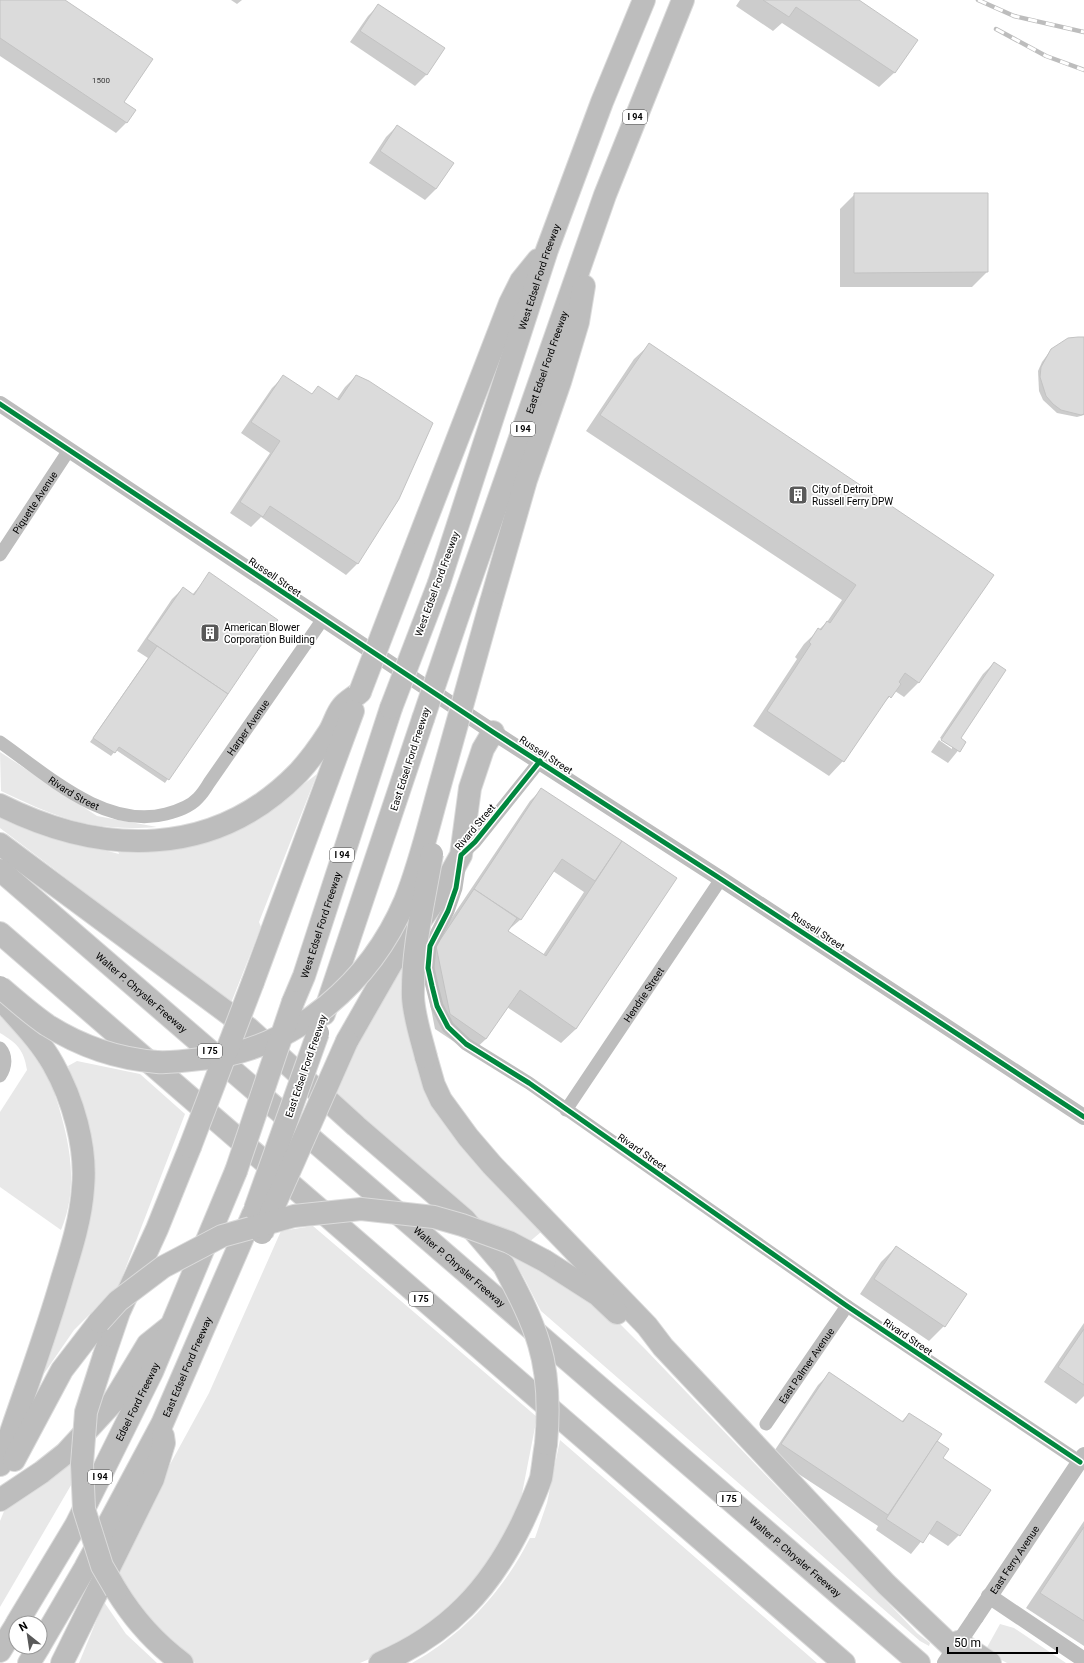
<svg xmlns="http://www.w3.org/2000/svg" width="1084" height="1663" viewBox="0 0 1084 1663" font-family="Roboto,sans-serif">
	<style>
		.green { fill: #e8e8e8 }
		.shadow { fill: #0003; fill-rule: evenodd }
		.building { fill: #dbdbdb; stroke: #c3c3c3 }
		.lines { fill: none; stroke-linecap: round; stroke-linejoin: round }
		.motorway-casing { stroke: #dbdbdb; stroke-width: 24 }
		.minor { stroke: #bdbdbd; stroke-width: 13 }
		.tertiary { stroke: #bdbdbd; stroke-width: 16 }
		.motorway { stroke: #bdbdbd; stroke-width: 22 }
		.rail-casing { stroke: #bdbdbd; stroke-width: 4.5 }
		.rail { stroke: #fff; stroke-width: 3; stroke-dasharray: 9; stroke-linecap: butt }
		.motorway-bridge-casing { stroke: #dbdbdb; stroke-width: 24; stroke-linecap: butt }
		.tertiary-bridge { stroke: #bdbdbd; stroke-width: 16 }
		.motorway-bridge { stroke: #bdbdbd; stroke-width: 22 }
		.cycleway-casing { stroke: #fff; stroke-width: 8 }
		.cycleway { stroke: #00873e; stroke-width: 5 }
		.labels { text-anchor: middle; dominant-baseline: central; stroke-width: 3.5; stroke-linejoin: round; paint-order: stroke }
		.number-label { font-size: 8px; fill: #373737 }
		.shield { fill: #fff; stroke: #4c4c4c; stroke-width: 1 }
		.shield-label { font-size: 9px; font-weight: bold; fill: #000 }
		.street-label { font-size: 10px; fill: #000; stroke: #fff }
		.poi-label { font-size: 10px; fill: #000; stroke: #fff; text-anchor: start }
	</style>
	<rect width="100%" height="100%" fill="#fff"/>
	<g class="green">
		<path d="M0,752L97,816L157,827C92,832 58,818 1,791Z"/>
		<polygon points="317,774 259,922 261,927 231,1003 0,828 0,814 66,840 119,854 118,851 123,848 279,803"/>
		<polygon points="412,947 409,969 454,1132 541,1232 528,1243 619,1323 646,1350 917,1633 930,1643 929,1646 920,1641 541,1311 523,1276 506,1248 470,1209 335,1094 352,1053"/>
		<path d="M0,1016C18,1032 37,1053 49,1075C53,1082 54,1093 57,1101C70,1143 79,1188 61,1230L0,1187V1112L27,1070C24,1050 17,1043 0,1033Z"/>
		<polygon points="77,1061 140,1074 185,1114 119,1285 74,1330 34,1388 65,1296 84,1118 68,1066"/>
		<polygon points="313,1226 537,1417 518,1514 475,1591 420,1637 360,1663 195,1663 187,1659 150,1623 114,1567 209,1393 281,1231"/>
		<path d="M560,1440L817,1663H412C463,1635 504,1590 530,1538H535L547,1503Z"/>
		<polygon points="95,1444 0,1607 0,1521 7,1504 51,1480"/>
		<polygon points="104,1602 126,1634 157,1663 79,1663"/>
		<polygon points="1000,1624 1014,1628 1066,1663 1007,1663 985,1651"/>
	</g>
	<g class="shadow">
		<polygon points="0,0 63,0 123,102 127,122 116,133 0,56"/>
		<polygon points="231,0 242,0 237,4"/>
		<polygon points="740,0 857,0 916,40 894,73 879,87 782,23 773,31 736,6"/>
		<polygon points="379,5 444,49 426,75 415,86 350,42 368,16"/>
		<polygon points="397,126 436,189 425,200 369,163 386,137"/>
		<polygon points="855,194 987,194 987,272 972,287 840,287 840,209"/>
		<polygon points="1084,339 1084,415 1077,417 1057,413 1043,400 1039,391 1038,371 1042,362 1051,350"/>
		<polygon points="649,345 993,575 919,682 904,697 895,691 878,709 843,761 829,776 753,726 797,659 795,657 804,644 827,622 842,600 586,431 634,359"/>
		<polygon points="356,376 399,499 357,564 346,575 261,517 251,527 230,513 270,453 241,433 272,388 283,377 311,395 318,388 336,400 345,387"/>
		<polygon points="210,574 277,620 165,783 116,750 111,756 90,742 148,658 137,651 172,599 183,588 192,595"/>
		<polygon points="994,663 959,739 965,742 948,763 931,752 939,740 952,749 952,746 940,738 983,674"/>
		<path d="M541,790L676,878L576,1029L561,1043L507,1007L486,1039L471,1053L435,1029L422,962L530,801ZM553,871L584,892L543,955L507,931L520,920Z"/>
		<polygon points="896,1247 966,1294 944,1326 929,1341 860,1294 881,1262"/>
		<polygon points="1084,1323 1084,1396 1076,1404 1044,1382"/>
		<polygon points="829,1374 901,1422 909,1414 936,1441 959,1535 948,1546 928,1533 911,1554 876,1530 878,1526 771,1456 818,1385"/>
		<polygon points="1084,1521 1084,1646 1026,1608"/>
	</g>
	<g class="building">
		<polygon points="0,0 65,0 153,59 124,102 136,110 127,123 0,38"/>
		<polygon points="763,0 859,0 918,40 895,73 796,7 789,17"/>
		<polygon points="378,4 445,48 427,75 360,31"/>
		<polygon points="397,125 454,163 436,189 380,151"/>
		<polygon points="854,193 988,193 988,272 854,273"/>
		<polygon points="1078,337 1084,337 1084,414 1081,415 1061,410 1053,404 1046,396 1040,377 1041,367 1051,349 1068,338"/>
		<polygon points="649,343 994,575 919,683 905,673 899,682 901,684 891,698 889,696 844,762 767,711 811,644 809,642 818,628 821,630 827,621 830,623 856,585 600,415"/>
		<polygon points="283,375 312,394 318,386 339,400 356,375 369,381 433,423 399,499 358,564 270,506 263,517 240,502 280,441 251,422"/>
		<polygon points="209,572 278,620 228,694 147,639 183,587 194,595"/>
		<polygon points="157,646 228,694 169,780 119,747 115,753 93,738"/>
		<polygon points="994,662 1006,670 961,738 966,742 960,752 941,740"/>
		<polygon points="541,788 622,841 595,881 562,859 521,920 474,889"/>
		<polygon points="622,841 677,878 576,1029 520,990 486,1039 450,1014 436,946 474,889 517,918 508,931 546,956"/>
		<polygon points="896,1246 967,1294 945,1327 874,1279"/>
		<polygon points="1084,1329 1084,1385 1058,1367"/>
		<polygon points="829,1372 903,1422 909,1413 942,1434 888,1515 781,1444"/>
		<polygon points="937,1441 949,1449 943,1458 991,1490 960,1536 937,1521 923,1543 886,1519"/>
		<polygon points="1084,1527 1084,1621 1040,1593"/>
	</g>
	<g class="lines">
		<defs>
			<g id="motorway">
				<polyline points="413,554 510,303 521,281 538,260"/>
				<path id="s6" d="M439,583L547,250L602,102L644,0"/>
				<path id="s7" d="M463,601L605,195L683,0"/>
				<polyline points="491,602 526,480 560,382 578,322 584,286"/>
				<path d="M0,805C102,856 214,859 298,773C310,760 320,746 329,732C334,724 336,714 342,707C346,701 355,697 360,692"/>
				<polyline points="0,844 248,1028 356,1126 464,1219 504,1266"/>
				<path id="s8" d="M0,870L919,1663"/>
				<polyline points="0,933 844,1663"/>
				<polyline points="253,982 353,711"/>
				<path d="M0,998C18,1019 39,1039 53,1064C73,1099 87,1147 83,1188C81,1219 71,1250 62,1279C44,1342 20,1403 0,1465"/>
				<path id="s9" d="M293,1002L304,976L391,708"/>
				<polyline points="324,1014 423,719"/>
				<polyline points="347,1041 391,964 441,891 461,855 470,788 483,749 493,732"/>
				<polyline points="426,1057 434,1085 441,1100 468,1137 492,1165 647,1326 663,1347 886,1584 969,1663"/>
				<polyline points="545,1261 598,1295 617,1313"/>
				<polyline points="104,1356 119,1312 157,1229 190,1147"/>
				<polyline points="14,1460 62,1370 99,1322"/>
				<polyline points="0,1500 42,1472 66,1453 113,1402 148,1344 168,1328"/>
				<path d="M116,1590C133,1618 155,1643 182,1663"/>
				<path id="s10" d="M17,1623L76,1525L152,1372L236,1171"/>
				<polyline points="958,1642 990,1663"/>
				<path id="s11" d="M40,1645L85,1568L162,1424L253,1214"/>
				<polyline points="0,1651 16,1625"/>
				<polyline points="29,1663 39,1647"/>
				<polyline points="62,1663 153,1479 164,1443 163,1436"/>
				<path d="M380,1663C448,1634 490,1589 522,1523C529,1508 536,1493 541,1478C543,1467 544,1455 546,1444"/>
			</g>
		</defs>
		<use href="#motorway" class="motorway-casing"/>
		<g class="minor">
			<path id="s1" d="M0,555L69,450"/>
			<path id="s2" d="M0,742C46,774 105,830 166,814C177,811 190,807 198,798C202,794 206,788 209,783L323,619"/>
			<polyline points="540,761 475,842 461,855 456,888 448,911 430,946 428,968 432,986 437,1006 448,1027 466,1044 529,1083 847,1306 1080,1462"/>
			<path d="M0,1048C7,1056 6,1067 0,1076"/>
			<path id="s3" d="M566,1110L721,879"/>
			<path id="s4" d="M766,1424L847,1306"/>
		</g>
		<g class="tertiary">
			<polyline points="0,404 493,732 721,879 1084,1117"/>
			<polyline points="989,1596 1084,1660"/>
			<path id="s5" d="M976,1617L1084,1455"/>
		</g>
		<use href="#motorway" class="motorway"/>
		<defs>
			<g id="rail">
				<polyline points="978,0 1014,16 1084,32"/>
				<polyline points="996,29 1046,56 1084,70"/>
			</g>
		</defs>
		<use href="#rail" class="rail-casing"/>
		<use href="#rail" class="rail"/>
		<defs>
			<g id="motorway-bridge">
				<polyline points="360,692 413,554"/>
				<polyline points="391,708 439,583"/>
				<polyline points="423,719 463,601"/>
				<path d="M0,987C15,1000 31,1014 47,1025C80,1046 118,1059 157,1062C174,1063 192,1060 209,1058C297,1047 371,981 405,901C420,864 429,824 440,785C457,724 474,663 491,602"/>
				<path d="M426,1057C421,1037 414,1017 413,997C412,949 424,901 432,854"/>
				<polyline points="190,1147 253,982"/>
				<polyline points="236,1171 293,1002"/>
				<polyline points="255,1209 318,1033"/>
				<polyline points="262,1233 347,1041"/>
				<path d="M504,1266C517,1291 531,1317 539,1344C549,1377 549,1411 546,1444"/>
				<polyline points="99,1322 118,1301 163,1267 222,1236 294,1216 361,1209 434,1217 462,1225 509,1242 545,1261"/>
				<polyline points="104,1356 86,1412 82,1464 84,1509 102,1566 116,1590"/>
			</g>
		</defs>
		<use href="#motorway-bridge" class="motorway-bridge-casing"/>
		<polyline class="tertiary-bridge" points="945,1663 976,1617"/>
		<use href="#motorway-bridge" class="motorway-bridge"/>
		<defs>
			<g id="cycleway">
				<polyline points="0,404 493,732 721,879 1084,1117"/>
				<polyline points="540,761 475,842 461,855 456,888 448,911 430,946 428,968 432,986 437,1006 448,1027 466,1044 529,1083 847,1306 1080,1462"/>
			</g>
		</defs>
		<use href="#cycleway" class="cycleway-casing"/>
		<use href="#cycleway" class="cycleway"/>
	</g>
	<defs>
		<symbol id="building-square" viewBox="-11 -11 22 22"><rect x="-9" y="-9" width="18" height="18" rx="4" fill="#595959" stroke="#fff"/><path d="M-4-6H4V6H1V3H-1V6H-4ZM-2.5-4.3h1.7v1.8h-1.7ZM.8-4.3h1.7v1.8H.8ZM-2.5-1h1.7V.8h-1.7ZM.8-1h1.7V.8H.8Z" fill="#fff"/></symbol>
	</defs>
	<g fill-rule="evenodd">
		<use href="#building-square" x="787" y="484" width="22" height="22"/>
		<use href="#building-square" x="199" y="622" width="22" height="22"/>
	</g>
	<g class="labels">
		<g class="number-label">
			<text x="101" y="80">1500</text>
		</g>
		<g class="shield">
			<rect x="623" y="110" width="24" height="14" rx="3"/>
			<rect x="511" y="422" width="24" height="14" rx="3"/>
			<rect x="330" y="848" width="24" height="14" rx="3"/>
			<rect x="198" y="1044" width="24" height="14" rx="3"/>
			<rect x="409" y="1292" width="24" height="14" rx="3"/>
			<rect x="88" y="1470" width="24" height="14" rx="3"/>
			<rect x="717" y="1492" width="24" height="14" rx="3"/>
		</g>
		<g class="shield-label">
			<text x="635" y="117">I 94</text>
			<text x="523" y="429">I 94</text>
			<text x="342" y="855">I 94</text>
			<text x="210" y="1051">I 75</text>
			<text x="421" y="1299">I 75</text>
			<text x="100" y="1477">I 94</text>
			<text x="729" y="1499">I 75</text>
		</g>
		<g class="street-label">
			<text stroke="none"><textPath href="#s6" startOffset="322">West Edsel Ford Freeway</textPath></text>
			<text stroke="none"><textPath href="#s7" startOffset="253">East Edsel Ford Freeway</textPath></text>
			<text stroke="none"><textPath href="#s1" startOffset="63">Piquette Avenue</textPath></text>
			<text transform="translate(275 577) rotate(34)">Russell Street</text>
			<text transform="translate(437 584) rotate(-70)">West Edsel Ford Freeway</text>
			<text stroke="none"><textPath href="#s2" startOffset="310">Harper Avenue</textPath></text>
			<text transform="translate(546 755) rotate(33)">Russell Street</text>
			<text transform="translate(410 759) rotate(-72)">East Edsel Ford Freeway</text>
			<text stroke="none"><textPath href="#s2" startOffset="90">Rivard Street</textPath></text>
			<text transform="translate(475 827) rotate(-50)">Rivard Street</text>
			<text stroke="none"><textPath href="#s9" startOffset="82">West Edsel Ford Freeway</textPath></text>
			<text transform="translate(818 931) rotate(33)">Russell Street</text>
			<text stroke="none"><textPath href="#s8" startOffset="187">Walter P. Chrysler Freeway</textPath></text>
			<text stroke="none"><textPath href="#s3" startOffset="139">Hendrie Street</textPath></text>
			<text transform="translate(306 1066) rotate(-71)">East Edsel Ford Freeway</text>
			<text transform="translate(642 1152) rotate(35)">Rivard Street</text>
			<text stroke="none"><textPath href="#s8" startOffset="607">Walter P. Chrysler Freeway</textPath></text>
			<text transform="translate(908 1337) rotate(34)">Rivard Street</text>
			<text stroke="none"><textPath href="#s4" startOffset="71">East Palmer Avenue</textPath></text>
			<text stroke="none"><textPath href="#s11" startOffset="315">East Edsel Ford Freeway</textPath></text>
			<text stroke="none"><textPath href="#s10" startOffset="252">Edsel Ford Freeway</textPath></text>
			<text stroke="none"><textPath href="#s8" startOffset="1051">Walter P. Chrysler Freeway</textPath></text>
			<text stroke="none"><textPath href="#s5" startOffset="69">East Ferry Avenue</textPath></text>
		</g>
		<g class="poi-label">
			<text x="812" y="489">City of Detroit<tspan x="812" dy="12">Russell Ferry DPW</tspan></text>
			<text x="224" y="627">American Blower<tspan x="224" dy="12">Corporation Building</tspan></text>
		</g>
	</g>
	<g transform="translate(28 1635) rotate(330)"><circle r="19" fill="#ffffff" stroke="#999999"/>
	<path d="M0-3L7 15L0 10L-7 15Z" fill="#595959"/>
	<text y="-6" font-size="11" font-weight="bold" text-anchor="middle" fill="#000000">N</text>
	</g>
	<path d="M948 1647v6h109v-6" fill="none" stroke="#000000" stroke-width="2"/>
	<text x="954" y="1647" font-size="12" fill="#000000" stroke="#ffffff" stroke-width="3" paint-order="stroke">50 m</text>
</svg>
